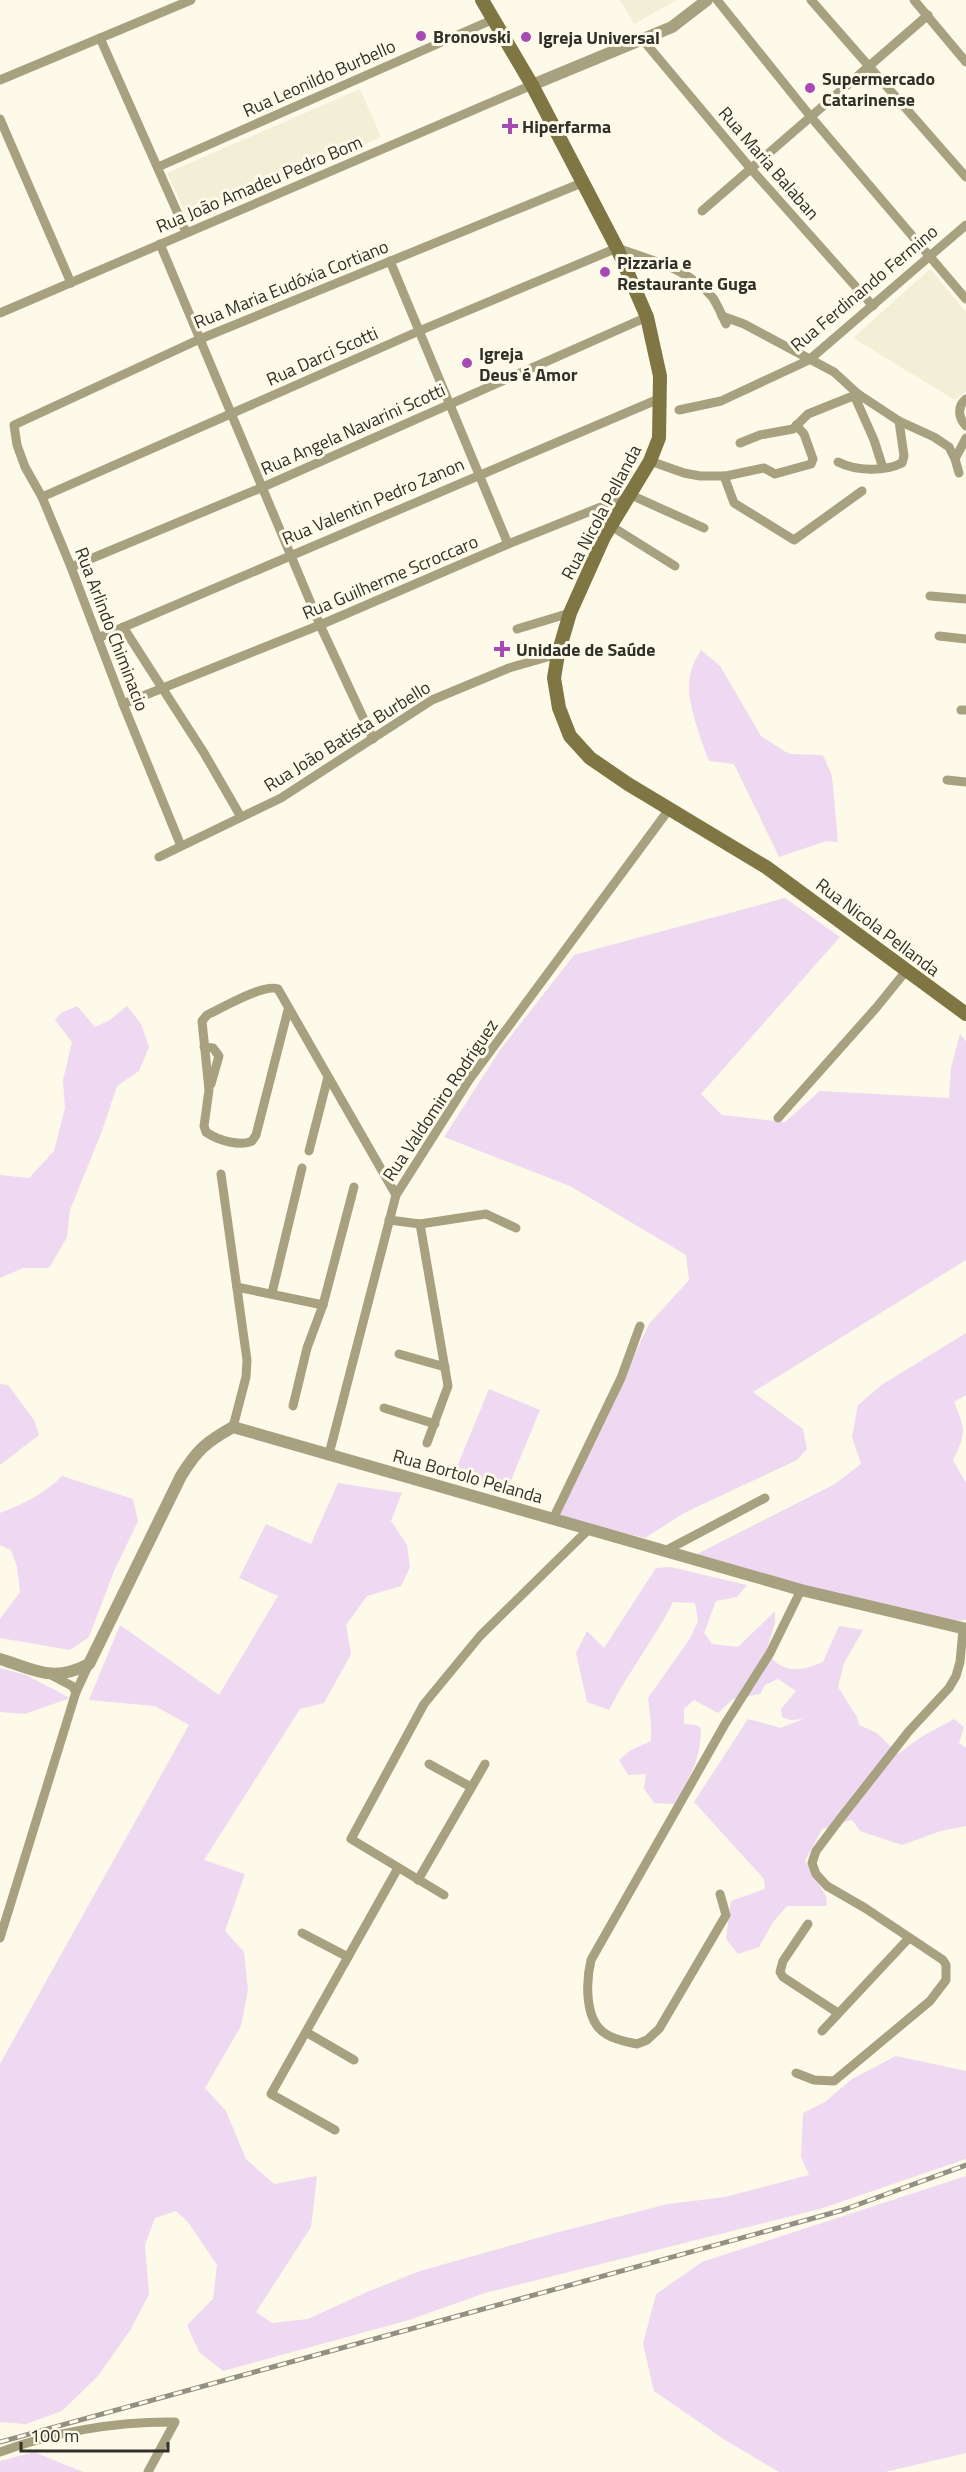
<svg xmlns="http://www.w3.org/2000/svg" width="966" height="2472" viewBox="0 0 966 2472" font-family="'Titillium Web',sans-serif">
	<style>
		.built { fill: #f3eed6 }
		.green { fill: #efd8f1 }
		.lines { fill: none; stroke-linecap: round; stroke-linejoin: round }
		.minor { stroke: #a7a180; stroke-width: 9 }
		.tertiary { stroke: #a7a180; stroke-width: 12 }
		.secondary { stroke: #807644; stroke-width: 14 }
		.rail-casing { stroke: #929084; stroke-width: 5 }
		.rail { stroke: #fdfae9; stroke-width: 3; stroke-dasharray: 9; stroke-linecap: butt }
		.poi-dot { fill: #a74ab4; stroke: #fdfae9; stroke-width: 2 }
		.labels { text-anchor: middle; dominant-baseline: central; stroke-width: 6; stroke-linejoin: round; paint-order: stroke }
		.poi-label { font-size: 18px; font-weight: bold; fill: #313029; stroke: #fdfae9; text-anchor: start }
		.street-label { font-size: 18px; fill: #313029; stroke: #fdfae9 }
	</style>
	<rect width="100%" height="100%" fill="#fdfae9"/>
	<g class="built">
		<polygon points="620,0 677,0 634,24"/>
		<polygon points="360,89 381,137 189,221 167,173"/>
		<polygon points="930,269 966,312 966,391 955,400 853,338"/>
	</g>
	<g class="green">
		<path d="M701,650L720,666L761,736L789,754L823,755L832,776L838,842L826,841L779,857L734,764L709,761C702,743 688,704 689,686C689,673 694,661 701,650Z"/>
		<polygon points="785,898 840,937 701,1094 722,1115 785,1122 820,1091 949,1098 951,1068 960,1034 966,1041 966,1260 753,1392 803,1429 807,1449 797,1460 684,1513 645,1538 557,1517 649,1324 689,1280 686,1255 570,1186 444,1137 500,1050 574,955"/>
		<polygon points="77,1006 95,1027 110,1020 127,1006 141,1024 149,1047 139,1071 117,1086 102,1131 70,1210 67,1237 49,1268 23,1268 0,1278 0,1175 29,1178 54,1151 65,1108 63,1080 72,1042 55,1020 61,1013"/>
		<path d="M966,1333V1395L954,1402C966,1430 966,1434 953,1460L966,1483V1620L937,1622L833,1595L697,1554L835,1484L861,1464L852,1437L858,1405L883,1384Z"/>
		<polygon points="0,1384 8,1385 34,1420 39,1435 0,1465"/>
		<polygon points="489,1389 540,1410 507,1490 456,1469"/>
		<path d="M62,1476L133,1499L138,1521L114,1571L89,1637L70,1650L0,1638V1619L20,1592L17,1567L11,1550L0,1545V1513C24,1504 44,1494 62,1476Z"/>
		<polygon points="338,1483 402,1493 391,1521 407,1545 410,1567 401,1586 367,1596 346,1625 351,1654 324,1703 300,1709 204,1860 245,1874 225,1931 244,1952 248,1990 241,2026 205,2088 226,2111 246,2159 274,2184 317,2176 311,2227 256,2312 272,2323 308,2319 367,2292 420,2271 555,2233 668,2204 725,2197 809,2175 801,2157 803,2113 825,2102 852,2079 896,2056 966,2071 966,2159 820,2209 485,2293 409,2320 223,2371 199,2352 187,2325 213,2299 217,2265 188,2222 176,2211 155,2218 145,2245 149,2294 131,2329 98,2376 62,2411 26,2424 0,2422 0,2064 189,1725 155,1706 89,1700 120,1625 219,1695 278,1596 239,1578 266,1524 311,1544"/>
		<path d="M670,1567L747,1585L737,1597L716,1601L704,1633L712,1644L738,1647L775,1611V1623L766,1652C783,1674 799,1672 823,1662L839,1626L863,1630L844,1663L838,1687L857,1717L859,1725L877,1733L898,1754L921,1737L954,1719L964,1727L959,1743L966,1748V1826L941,1831L902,1845L860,1831L852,1820L822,1829L805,1861L826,1896L827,1906H787L773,1922L759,1947L738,1954L726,1939L731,1901L765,1889L764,1879L694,1802L748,1719L781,1728L803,1719L790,1720L782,1717L781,1709L796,1691L778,1679L765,1685L760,1694L733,1699L718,1713L694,1700L684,1709V1724L696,1725L701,1728C701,1761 689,1777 674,1804L654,1803L644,1789L646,1774L628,1775L619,1760L631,1750L651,1741V1723L648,1698L689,1640L698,1622L695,1603L673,1602C654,1640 628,1672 609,1710L587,1702L576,1653L587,1631L604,1648L656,1568Z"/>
		<polygon points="0,1668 26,1675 70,1698 25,1714 0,1712"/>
		<polygon points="966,2176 966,2453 885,2472 779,2472 725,2440 654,2391 643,2344 656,2294 702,2262"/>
		<polygon points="34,2452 83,2472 0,2472 0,2461"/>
	</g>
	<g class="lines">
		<g class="minor">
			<polyline points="717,0 811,117 966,299"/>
			<polyline points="811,0 966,177"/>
			<polyline points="914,0 966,62"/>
			<polyline points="100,38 186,232"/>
			<polyline points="643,40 751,169 873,306"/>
			<polyline points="0,80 191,0"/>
			<polyline points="0,119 71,283"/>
			<polyline points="158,167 494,19"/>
			<polyline points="702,211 928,15"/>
			<polyline points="160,244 320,625 373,739"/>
			<polyline points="390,261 508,544"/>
			<polyline points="0,313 532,85"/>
			<polyline points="722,316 744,324 834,372 858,394 899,421 934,437 949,447 955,459 959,473"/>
			<polyline points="854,395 874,440 883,468"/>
			<path d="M966,399C957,406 958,418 966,426"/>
			<polyline points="679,410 721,401 809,360 966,225"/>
			<polyline points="740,443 760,435 793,429 808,414 858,394"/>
			<polyline points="955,459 966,438"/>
			<polyline points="650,461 684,473 700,476 726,476 764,468 775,474 811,464 813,459 804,434 796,425"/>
			<path d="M838,462C856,471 884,472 902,463L904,456L899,421"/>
			<polyline points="724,476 734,503 794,540 862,491"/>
			<path d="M42,497L419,331L617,248C651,260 690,269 713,298C718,306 722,315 726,324"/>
			<polyline points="611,526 675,566"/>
			<polyline points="71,567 263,487 647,317"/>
			<polyline points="930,596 966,599"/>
			<polyline points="123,627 204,753 241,817"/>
			<polyline points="517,629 570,613"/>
			<polyline points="939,636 966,639"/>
			<polyline points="98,638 661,398"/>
			<polyline points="123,704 320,625 508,544 631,495 704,528"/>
			<polyline points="961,710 966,710"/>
			<polyline points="947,780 966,782"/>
			<polyline points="181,846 123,704 71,567 42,497 25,467 17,445 14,425 200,339 584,182"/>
			<polyline points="159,857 281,798 432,700 509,668 558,654"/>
			<path d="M288,1010L256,1135L252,1141C240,1147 217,1140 206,1132L204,1126L209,1090L202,1021L207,1015C222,1008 264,983 278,989L396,1195"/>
			<polyline points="204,1047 213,1048 219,1056 211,1084"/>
			<polyline points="778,1118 876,1008 906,971"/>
			<polyline points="309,1151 328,1077"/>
			<polyline points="221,1174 247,1360 246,1377 233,1427"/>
			<polyline points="389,1220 420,1224 448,1386 427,1443"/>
			<polyline points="420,1224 486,1214 516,1228"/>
			<polyline points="237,1287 323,1305"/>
			<polyline points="272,1293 302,1168"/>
			<polyline points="399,1354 445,1367"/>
			<polyline points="293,1406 307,1348 323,1305 354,1187"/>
			<polyline points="384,1408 435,1424"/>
			<polyline points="329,1454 396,1195 469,1080 670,808"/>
			<polyline points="553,1519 621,1378 640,1326"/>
			<polyline points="665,1551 765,1498"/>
			<polyline points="53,1676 72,1686 76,1692"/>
			<polyline points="429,1764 471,1787"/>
			<polyline points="418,1880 485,1764"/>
			<path d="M720,1894L726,1915L659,2029L647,2040L637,2044C627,2042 615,2040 606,2034C584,2021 586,1981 591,1960L725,1724L770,1653L801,1590"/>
			<polyline points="444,1895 351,1839 424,1704 480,1636 589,1529"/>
			<polyline points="808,1924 783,1961 780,1972 783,1977 838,2013"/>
			<polyline points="302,1933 348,1957"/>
			<polyline points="0,1938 76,1692 89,1664"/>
			<polyline points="822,2031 909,1938"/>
			<polyline points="306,2032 354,2060"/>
			<polyline points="796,2073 814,2080 834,2081 930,2001 946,1980 946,1965 943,1960 865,1908 827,1886 816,1874 812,1863 816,1851 840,1819 909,1731 949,1688 956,1676 960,1662 963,1630"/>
			<polyline points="335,2130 271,2094 398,1868"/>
			<path d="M0,2452C54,2432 118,2421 175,2422L148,2472"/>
		</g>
		<g class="tertiary">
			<polyline points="532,85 672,27 707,0"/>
			<path d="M0,1659C36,1670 52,1683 89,1664L181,1476C197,1450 206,1442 233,1427L801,1590L966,1629"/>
		</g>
		<polyline class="secondary" points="482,0 532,85 617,248 647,317 660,376 659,438 650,461 604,537 570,613 558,654 554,678 559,708 570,736 590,758 628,784 766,867 966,1014"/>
		<defs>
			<polyline id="rail" points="0,2442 843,2210 966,2165"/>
		</defs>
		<use href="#rail" class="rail-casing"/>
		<use href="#rail" class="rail"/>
	</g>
	<g class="poi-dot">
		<circle cx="421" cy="36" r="6"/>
		<circle cx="526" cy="37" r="6"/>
		<circle cx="810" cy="88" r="6"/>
		<path d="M507 117h6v6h6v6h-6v6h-6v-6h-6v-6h6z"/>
		<circle cx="605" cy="272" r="6"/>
		<circle cx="467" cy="363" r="6"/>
		<path d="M499 640h6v6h6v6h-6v6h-6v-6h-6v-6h6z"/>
	</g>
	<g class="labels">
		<g class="poi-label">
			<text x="433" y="36">Bronovski</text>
			<text x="538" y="37">Igreja Universal</text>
			<text x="822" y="78">Supermercado<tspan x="822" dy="21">Catarinense</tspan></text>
			<text x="522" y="126">Hiperfarma</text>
			<text x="617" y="262">Pizzaria e<tspan x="617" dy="21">Restaurante Guga</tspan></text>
			<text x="479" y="353">Igreja<tspan x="479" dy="21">Deus é Amor</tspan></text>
			<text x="516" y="649">Unidade de Saúde</text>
		</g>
		<g class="street-label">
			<text transform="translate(319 78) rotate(-24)">Rua Leonildo Burbello</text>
			<text transform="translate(769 163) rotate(49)">Rua Maria Balaban</text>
			<text transform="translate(259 184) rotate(-23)">Rua João Amadeu Pedro Bom</text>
			<text transform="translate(291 284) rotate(-22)">Rua Maria Eudóxia Cortiano</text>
			<text transform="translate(864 288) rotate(-40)">Rua Ferdinando Fermino</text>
			<text transform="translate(322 356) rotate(-24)">Rua Darci Scotti</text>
			<text transform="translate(353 429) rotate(-24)">Rua Angela Navarini Scotti</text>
			<text transform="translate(373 501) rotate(-23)">Rua Valentin Pedro Zanon</text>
			<text transform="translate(601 512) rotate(-62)">Rua Nicola Pellanda</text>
			<text transform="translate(390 577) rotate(-23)">Rua Guilherme Scroccaro</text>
			<text transform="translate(112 629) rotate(69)">Rua Arlindo Chiminacio</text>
			<text transform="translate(347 736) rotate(-32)">Rua João Batista Burbello</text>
			<text transform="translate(878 927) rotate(37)">Rua Nicola Pellanda</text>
			<text transform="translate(440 1100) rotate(-56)">Rua Valdomiro Rodriguez</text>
			<text transform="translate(468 1476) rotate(16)">Rua Bortolo Pelanda</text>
		</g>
	</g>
	<path d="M21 2442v9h147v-9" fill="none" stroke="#313029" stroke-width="3"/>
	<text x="30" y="2442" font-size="18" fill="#313029" stroke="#fdfae9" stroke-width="4.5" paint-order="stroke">100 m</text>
</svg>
